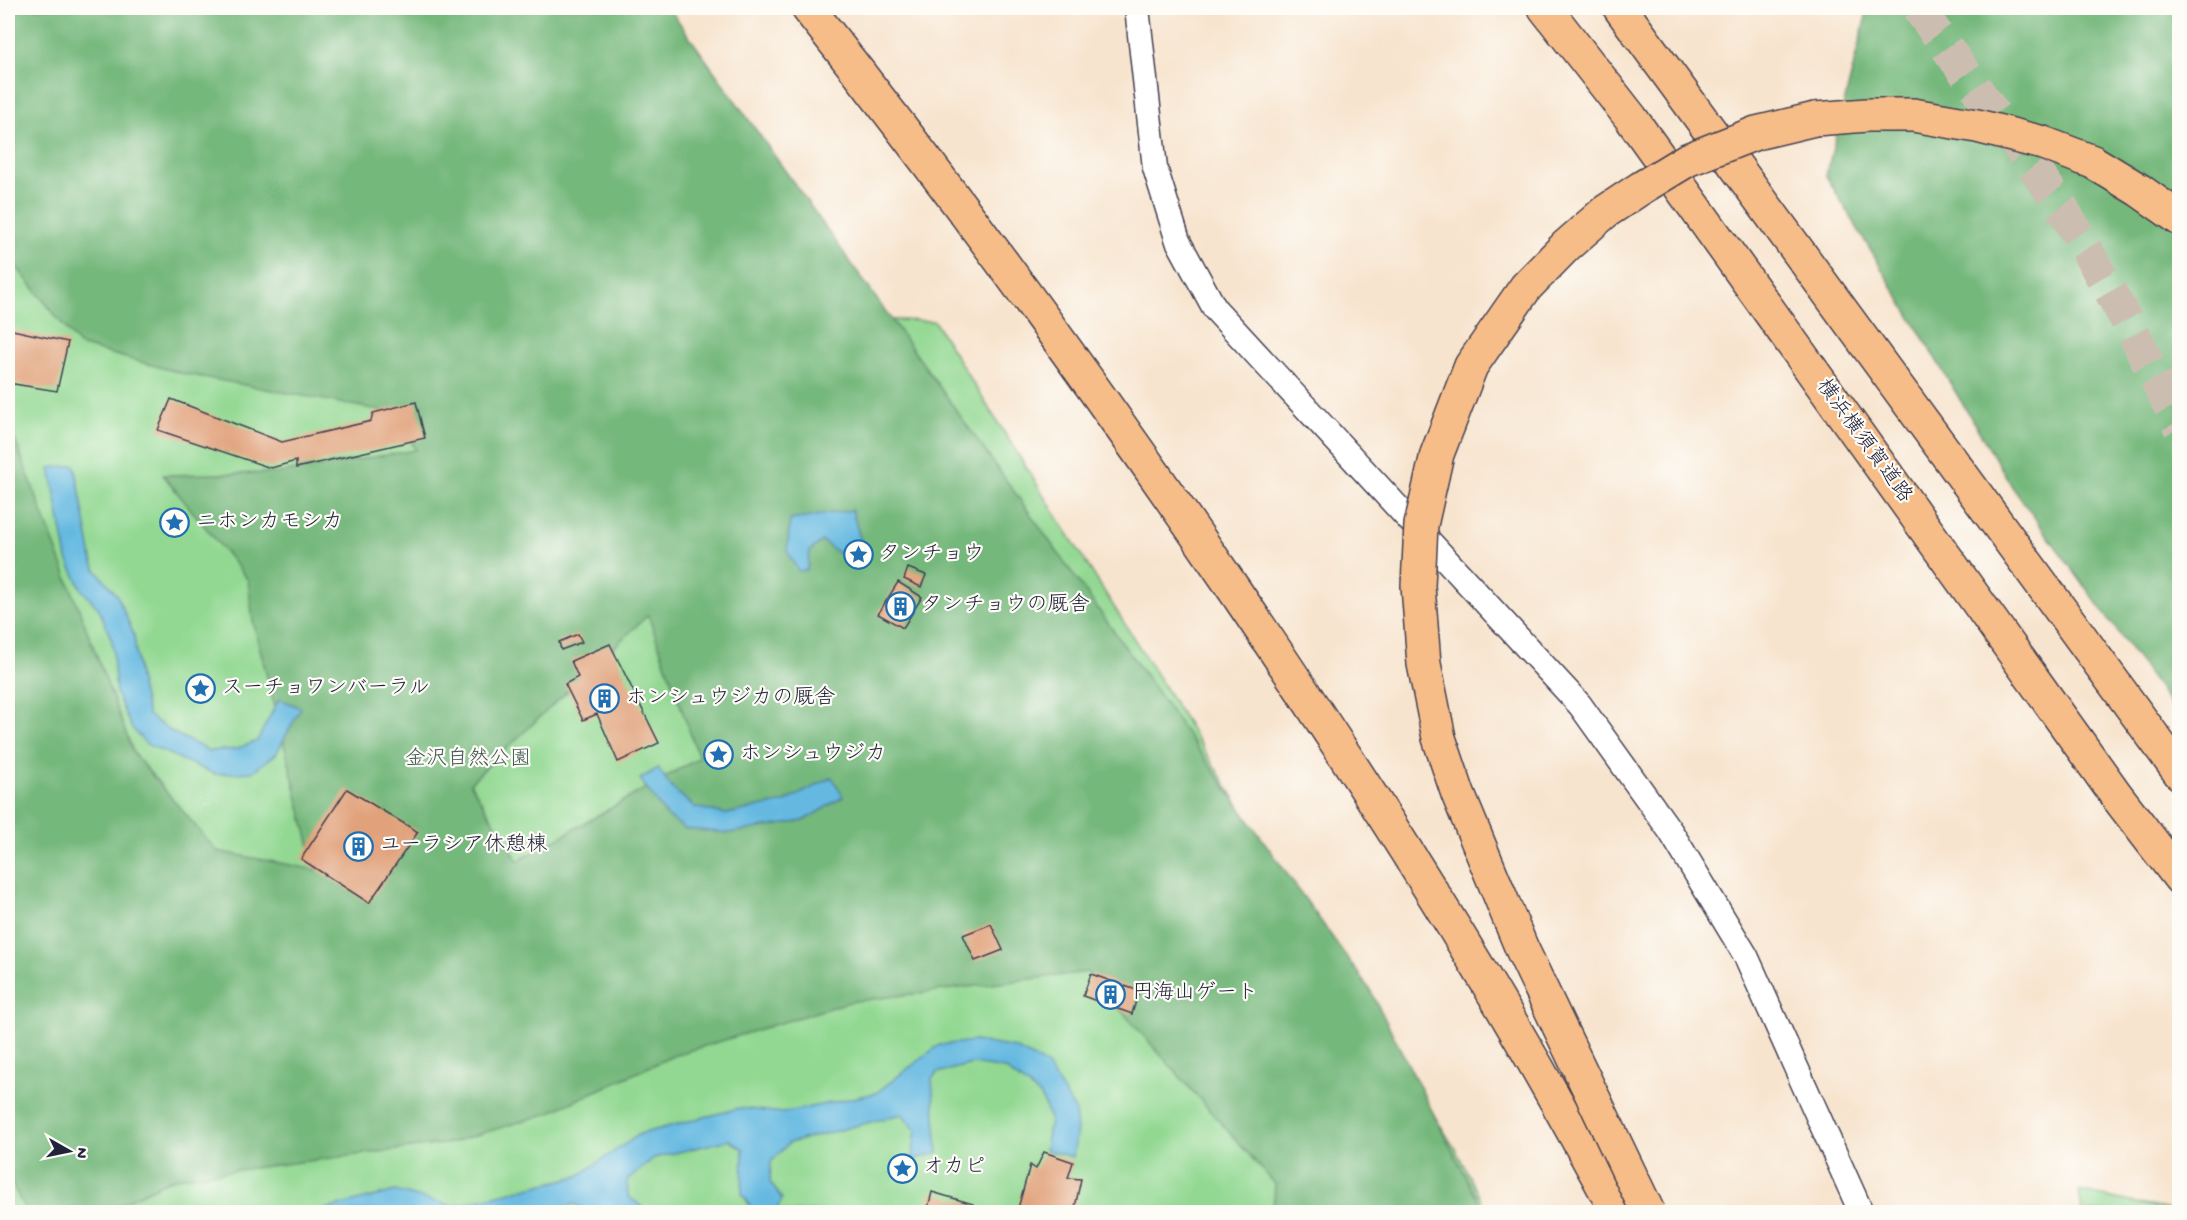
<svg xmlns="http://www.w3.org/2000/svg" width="2187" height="1220" viewBox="0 0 2187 1220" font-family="'Gochi Hand','Klee One',sans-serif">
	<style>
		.green { fill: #92d892; stroke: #5a7d66; stroke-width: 1.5 }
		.forest { fill: #75b87c; stroke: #4c6d5c; stroke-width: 1.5; fill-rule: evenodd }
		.water { fill: #65b9e1; stroke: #446e8e; stroke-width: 1.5 }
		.building { fill: #e1a17a }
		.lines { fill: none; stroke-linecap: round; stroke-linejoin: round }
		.motorway-tunnel { stroke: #ccbdb1; stroke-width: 33; stroke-dasharray: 33 16; stroke-linecap: butt }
		.service-casing { stroke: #423f51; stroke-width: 27 }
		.motorway-casing { stroke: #423f51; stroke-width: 36 }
		.service { stroke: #fff; stroke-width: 24 }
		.motorway { stroke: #f7bd88; stroke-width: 33 }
		.motorway-bridge-casing { stroke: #423f51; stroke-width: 36; stroke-linecap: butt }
		.motorway-bridge { stroke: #f7bd88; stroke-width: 33 }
		.labels { text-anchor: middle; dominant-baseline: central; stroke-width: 4.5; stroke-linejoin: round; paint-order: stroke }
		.street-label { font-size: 21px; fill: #22223b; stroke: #fdfcf7 }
		.poi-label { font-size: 21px; fill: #22223b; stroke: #fdfcf7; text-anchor: start }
		.park-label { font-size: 21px; fill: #445955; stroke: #fdfcf7 }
	</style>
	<rect width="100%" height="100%" fill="#fdfcf7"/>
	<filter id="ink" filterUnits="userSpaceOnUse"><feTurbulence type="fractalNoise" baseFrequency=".0167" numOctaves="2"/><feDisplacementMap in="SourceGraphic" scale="12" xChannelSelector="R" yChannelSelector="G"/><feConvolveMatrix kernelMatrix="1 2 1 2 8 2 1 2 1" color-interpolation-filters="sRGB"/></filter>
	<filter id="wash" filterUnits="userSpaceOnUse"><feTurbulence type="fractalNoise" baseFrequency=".008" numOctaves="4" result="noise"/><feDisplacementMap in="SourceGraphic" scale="24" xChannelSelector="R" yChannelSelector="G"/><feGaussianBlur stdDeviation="1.35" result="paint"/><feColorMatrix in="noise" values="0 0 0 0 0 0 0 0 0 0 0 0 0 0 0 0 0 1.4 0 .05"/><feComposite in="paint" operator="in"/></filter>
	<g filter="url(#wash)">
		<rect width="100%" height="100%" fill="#f7e4ce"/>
		<g class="green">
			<polygon points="8,165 119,298 934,321 1456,1150 1487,1212 8,1212"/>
			<polygon points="2079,1191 2179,1212 2082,1212"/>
		</g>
		<g class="forest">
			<path d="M8,8H669L1370,990L1484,1212H1273L1275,1184L1087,972L849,1002L675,1055L546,1114L450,1143L174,1178L104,1212H26L8,1175V422L134,754L217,851L316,870L253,621L248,580L163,475L279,473L416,450L394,413L181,373L79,345L8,256ZM648,615L699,758L518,861L470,783Z"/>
			<polygon points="1868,8 2179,8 2179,716 2013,488 1826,176"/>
		</g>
		<g class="water">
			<polygon points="75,465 92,559 96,570 117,595 134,635 139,677 148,715 172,732 209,751 236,749 257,741 279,699 301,708 276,754 252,772 214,774 146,744 131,727 116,693 112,641 99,609 82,590 67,559 50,468"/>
			<polygon points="852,510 864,553 856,566 822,541 810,551 807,570 798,571 787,551 790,520"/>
			<polygon points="658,768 673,789 695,807 726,814 785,802 832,777 843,797 803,821 729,833 685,829 666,815 640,779"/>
			<polygon points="975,1041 1015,1048 1046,1064 1075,1110 1077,1130 1073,1157 1045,1150 1050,1119 1041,1096 1005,1069 972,1064 937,1073 932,1079 938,1153 912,1160 916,1130 902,1114 789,1143 771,1162 770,1182 782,1199 776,1212 755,1212 742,1194 743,1149 729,1140 654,1158 627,1180 628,1196 649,1212 588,1212 575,1204 538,1212 315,1212 395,1191 453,1206 578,1176 640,1134 739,1108 783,1113 876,1093 939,1045"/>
		</g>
		<g id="blocks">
			<g class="building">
				<polygon points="8,329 68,342 57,391 8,383"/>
				<polygon points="171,399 282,442 371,421 373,413 416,402 425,438 296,468 296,461 271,468 158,430"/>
				<polygon points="908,568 926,575 921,587 904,579"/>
				<polygon points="898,582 922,597 903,628 878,614"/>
				<polygon points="578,634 582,642 561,650 559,642"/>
				<polygon points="610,644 659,743 618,762 597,714 583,720 565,684 578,677 571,661"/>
				<polygon points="347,789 418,832 369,903 301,859"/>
				<polygon points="991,924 1003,950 975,961 963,935"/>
				<polygon points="1091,974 1139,991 1132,1014 1083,996"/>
				<polygon points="1044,1152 1073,1162 1068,1178 1081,1179 1074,1212 1017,1212 1030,1165 1036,1169"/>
				<polygon points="932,1192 973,1204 971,1212 927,1212"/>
			</g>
		</g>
	</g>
	<g filter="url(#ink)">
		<use href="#blocks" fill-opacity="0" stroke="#423f51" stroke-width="1.5"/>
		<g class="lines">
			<polyline class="motorway-tunnel" points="1918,8 2062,207 2132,330 2180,428"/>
			<defs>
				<polyline id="service" points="1137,8 1155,168 1178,241 1215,309 1580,705 1671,832 1746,956 1861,1212"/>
				<g id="motorway">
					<path d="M808,8C957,196 1099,392 1235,591C1372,792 1503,997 1617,1212"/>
					<polyline points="1545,8 1631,118 2116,795 2180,878"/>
					<polyline points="1620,8 2180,773"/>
					<polyline points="1815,119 1867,115 1913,115 1977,126 2043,143 2093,162 2139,190 2180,219"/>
				</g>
			</defs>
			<use href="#service" class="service-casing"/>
			<use href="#motorway" class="motorway-casing"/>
			<use href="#service" class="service"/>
			<use href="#motorway" class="motorway"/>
			<defs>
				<polyline id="motorway-bridge" points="1648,1212 1522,949 1458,794 1439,738 1424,664 1418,586 1421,525 1437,454 1471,366 1526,287 1566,246 1605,212 1641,188 1687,160 1756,133 1815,119"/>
			</defs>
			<use href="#motorway-bridge" class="motorway-bridge-casing"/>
			<use href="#motorway-bridge" class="motorway-bridge"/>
		</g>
	</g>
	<defs>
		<symbol id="sight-ring" viewBox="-11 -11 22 22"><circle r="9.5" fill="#fdfcf7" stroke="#1f6fb2" stroke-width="1.5"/><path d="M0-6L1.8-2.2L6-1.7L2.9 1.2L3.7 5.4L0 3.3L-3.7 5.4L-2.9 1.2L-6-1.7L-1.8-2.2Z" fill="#1f6fb2"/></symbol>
		<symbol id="building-ring" viewBox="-11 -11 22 22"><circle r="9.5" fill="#fdfcf7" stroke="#1f6fb2" stroke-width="1.5"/><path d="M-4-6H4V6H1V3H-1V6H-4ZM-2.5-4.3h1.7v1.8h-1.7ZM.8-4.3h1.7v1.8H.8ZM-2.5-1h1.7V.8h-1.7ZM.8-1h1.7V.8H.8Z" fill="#1f6fb2"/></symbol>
	</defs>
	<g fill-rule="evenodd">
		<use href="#sight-ring" x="158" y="506" width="33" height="33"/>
		<use href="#sight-ring" x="842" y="538" width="33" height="33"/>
		<use href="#building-ring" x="884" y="590" width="33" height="33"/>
		<use href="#sight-ring" x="184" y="672" width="33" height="33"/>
		<use href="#building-ring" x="588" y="682" width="33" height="33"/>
		<use href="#sight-ring" x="702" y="738" width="33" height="33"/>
		<use href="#building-ring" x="342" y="830" width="33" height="33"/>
		<use href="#building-ring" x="1094" y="978" width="33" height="33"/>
		<use href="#sight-ring" x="886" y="1152" width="33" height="33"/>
	</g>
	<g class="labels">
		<g class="street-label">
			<text transform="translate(1863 442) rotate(54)">横浜横須賀道路</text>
		</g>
		<g class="poi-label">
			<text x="196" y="523">ニホンカモシカ</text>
			<text x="879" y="555">タンチョウ</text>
			<text x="921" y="606">タンチョウの厩舎</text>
			<text x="222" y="689">スーチョワンバーラル</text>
			<text x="626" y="699">ホンシュウジカの厩舎</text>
			<text x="740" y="755">ホンシュウジカ</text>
			<text x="380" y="846">ユーラシア休憩棟</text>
			<text x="1132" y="994">円海山ゲート</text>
			<text x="923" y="1168">オカピ</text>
		</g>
		<g class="park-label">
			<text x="468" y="760">金沢自然公園</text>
		</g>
	</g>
	<rect width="2187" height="1220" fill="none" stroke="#fdfcf7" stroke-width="30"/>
	<g transform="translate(69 1151) rotate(99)" stroke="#fdfcf7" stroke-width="4.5" paint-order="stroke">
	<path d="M0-4.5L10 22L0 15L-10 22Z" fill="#22223b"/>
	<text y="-9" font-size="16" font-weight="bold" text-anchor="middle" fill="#22223b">N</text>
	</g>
</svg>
